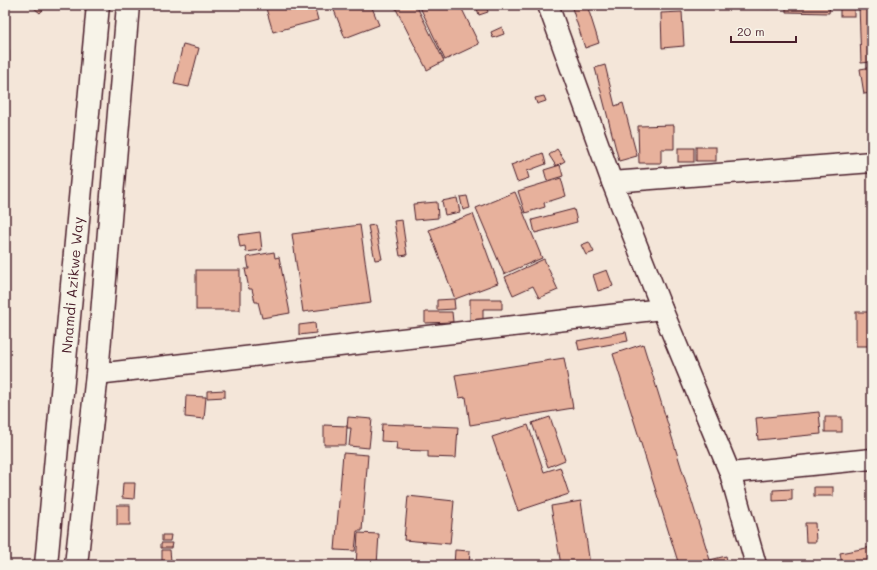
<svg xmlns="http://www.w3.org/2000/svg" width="877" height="570" viewBox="0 0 877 570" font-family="Mali,sans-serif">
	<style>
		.building { fill: #e7b19c; stroke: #4a1f2b }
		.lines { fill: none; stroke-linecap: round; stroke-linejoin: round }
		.minor-casing { stroke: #4a1f2b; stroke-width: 23 }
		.trunk-casing { stroke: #4a1f2b; stroke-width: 25 }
		.minor { stroke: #f7f3e8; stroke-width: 20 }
		.trunk { stroke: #f7f3e8; stroke-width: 22 }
		.labels { text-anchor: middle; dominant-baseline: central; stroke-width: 3; stroke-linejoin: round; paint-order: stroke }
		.street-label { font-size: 14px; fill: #4a1f2b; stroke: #f7f3e8 }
	</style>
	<rect width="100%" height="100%" fill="#f4e6d9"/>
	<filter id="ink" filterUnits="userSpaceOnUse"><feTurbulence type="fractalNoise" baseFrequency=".025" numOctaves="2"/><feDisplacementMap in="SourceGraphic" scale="8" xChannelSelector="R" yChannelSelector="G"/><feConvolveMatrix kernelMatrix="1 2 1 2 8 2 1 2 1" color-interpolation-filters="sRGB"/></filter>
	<g filter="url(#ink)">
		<g class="building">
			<polygon points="36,5 44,5 46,6 40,13 34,8"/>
			<polygon points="265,5 314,5 318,20 273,32"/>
			<polygon points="332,5 371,5 379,25 345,38"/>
			<polygon points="394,5 416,5 444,61 427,70"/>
			<polygon points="419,5 460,5 479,44 445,60"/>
			<polygon points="476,5 486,5 488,12 479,15"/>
			<polygon points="571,5 587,5 599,43 585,48"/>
			<polygon points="750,5 770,5 770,9 750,8"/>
			<polygon points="786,5 830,5 829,13 786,12"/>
			<rect x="840" y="5" width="14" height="11"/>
			<polygon points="859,5 872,5 872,62 861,63"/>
			<polygon points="682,12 684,46 662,48 661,13"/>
			<polygon points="502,27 504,34 493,38 491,32"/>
			<polygon points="183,44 199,48 189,87 174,84"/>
			<rect x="5" y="50" width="4" height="11"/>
			<polygon points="605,65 615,106 623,103 637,156 619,161 595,68"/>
			<polygon points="872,67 872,93 864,94 860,69"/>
			<polygon points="544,96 546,101 537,104 535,98"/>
			<polygon points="674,125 674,149 661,149 661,163 639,163 638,126"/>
			<rect x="696" y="147" width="20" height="14"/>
			<rect x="678" y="148" width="16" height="14"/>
			<polygon points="557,149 565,161 556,166 549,155"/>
			<polygon points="543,153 546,164 527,171 529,178 517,182 511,165"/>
			<polygon points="560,165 563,176 547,181 544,170"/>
			<polygon points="561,178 566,196 544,203 545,207 525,213 518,191"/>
			<polygon points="515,192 542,258 504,274 476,208"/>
			<polygon points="467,196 470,208 463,210 460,197"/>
			<polygon points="457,198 460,212 445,215 442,201"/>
			<polygon points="437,202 438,218 415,220 413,204"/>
			<polygon points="574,209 577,222 535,233 532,220"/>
			<polygon points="473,214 498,283 455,299 429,230"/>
			<polygon points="402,220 407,255 400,256 394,221"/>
			<polygon points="360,225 371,303 303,312 292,234"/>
			<polygon points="375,225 382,259 375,260 368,226"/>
			<polygon points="260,232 262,250 246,252 245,246 240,247 238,235"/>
			<polygon points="589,242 594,252 586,255 581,245"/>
			<polygon points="274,252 275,258 279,257 290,313 262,318 258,302 255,302 252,289 249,289 245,269 249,269 247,257"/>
			<polygon points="544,259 558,290 539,298 533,286 513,295 505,277"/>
			<rect x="196" y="270" width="44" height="40"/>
			<polygon points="607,270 613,286 598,291 593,275"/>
			<polygon points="454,299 455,309 437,310 437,300"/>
			<polygon points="470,299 502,299 502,309 483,309 483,321 470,321"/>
			<polygon points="425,312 452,312 453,322 425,323"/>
			<rect x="856" y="312" width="16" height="34"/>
			<polygon points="315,323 316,333 299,335 299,325"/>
			<polygon points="626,332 628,341 579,350 577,341"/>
			<polygon points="643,344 710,560 726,556 728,565 679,565 613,354"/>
			<polygon points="564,358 573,408 470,425 466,397 459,398 455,375"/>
			<polygon points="225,390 225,397 207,398 207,391"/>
			<polygon points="186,396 206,397 204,419 185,417"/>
			<polygon points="819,412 821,434 758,440 756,418"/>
			<polygon points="348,417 372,419 369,448 349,446 351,428 347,428"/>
			<polygon points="550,417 565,460 548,467 532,423"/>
			<rect x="825" y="417" width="17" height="15"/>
			<polygon points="382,424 458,427 456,458 428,457 428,451 396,450 397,442 381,441"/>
			<polygon points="324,425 347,426 346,445 324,445"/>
			<polygon points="528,425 544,472 560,467 569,494 518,511 492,437"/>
			<polygon points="343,453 368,455 362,531 357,531 355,551 335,550"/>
			<polygon points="123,483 135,483 134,499 122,498"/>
			<rect x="814" y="487" width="19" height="9"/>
			<polygon points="792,489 792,500 773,501 773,490"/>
			<polygon points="408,496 454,501 450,544 404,540"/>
			<polygon points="581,501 590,565 561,565 551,506"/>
			<rect x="117" y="505" width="13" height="20"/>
			<polygon points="805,523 815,523 816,542 806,542"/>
			<polygon points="358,533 379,534 377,565 356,565"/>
			<polygon points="162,535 171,535 170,541 162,541"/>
			<polygon points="161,543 172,543 171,548 161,548"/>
			<polygon points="872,547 872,565 842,565 840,553"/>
			<polygon points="162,550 170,550 171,561 162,561"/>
			<polygon points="455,550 470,551 469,565 454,565"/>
		</g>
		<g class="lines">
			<defs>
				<g id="minor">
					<polyline points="548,5 612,182 662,309 730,473 756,565"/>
					<polyline points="612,182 872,162"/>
					<polyline points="97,374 662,309"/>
					<polyline points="730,473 872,459"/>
				</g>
				<g id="trunk">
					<polyline points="46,565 98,5"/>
					<polyline points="76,565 97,374 128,5"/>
				</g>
			</defs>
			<use href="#minor" class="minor-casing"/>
			<use href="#trunk" class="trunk-casing"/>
			<use href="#minor" class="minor"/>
			<use href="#trunk" class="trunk"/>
		</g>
	</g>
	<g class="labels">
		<g class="street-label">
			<text transform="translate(72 285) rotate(-85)">Nnamdi Azikwe Way</text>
		</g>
	</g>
	<rect width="877" height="570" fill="none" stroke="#f7f3e8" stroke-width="20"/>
	<rect x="10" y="10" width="857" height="550" fill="none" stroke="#4a1f2b" stroke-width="1.5" filter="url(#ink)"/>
	<path d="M731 36v6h65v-6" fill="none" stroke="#4a1f2b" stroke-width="2"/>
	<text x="737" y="36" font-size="12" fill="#4a1f2b" stroke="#f7f3e8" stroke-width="3" paint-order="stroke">20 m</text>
</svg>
